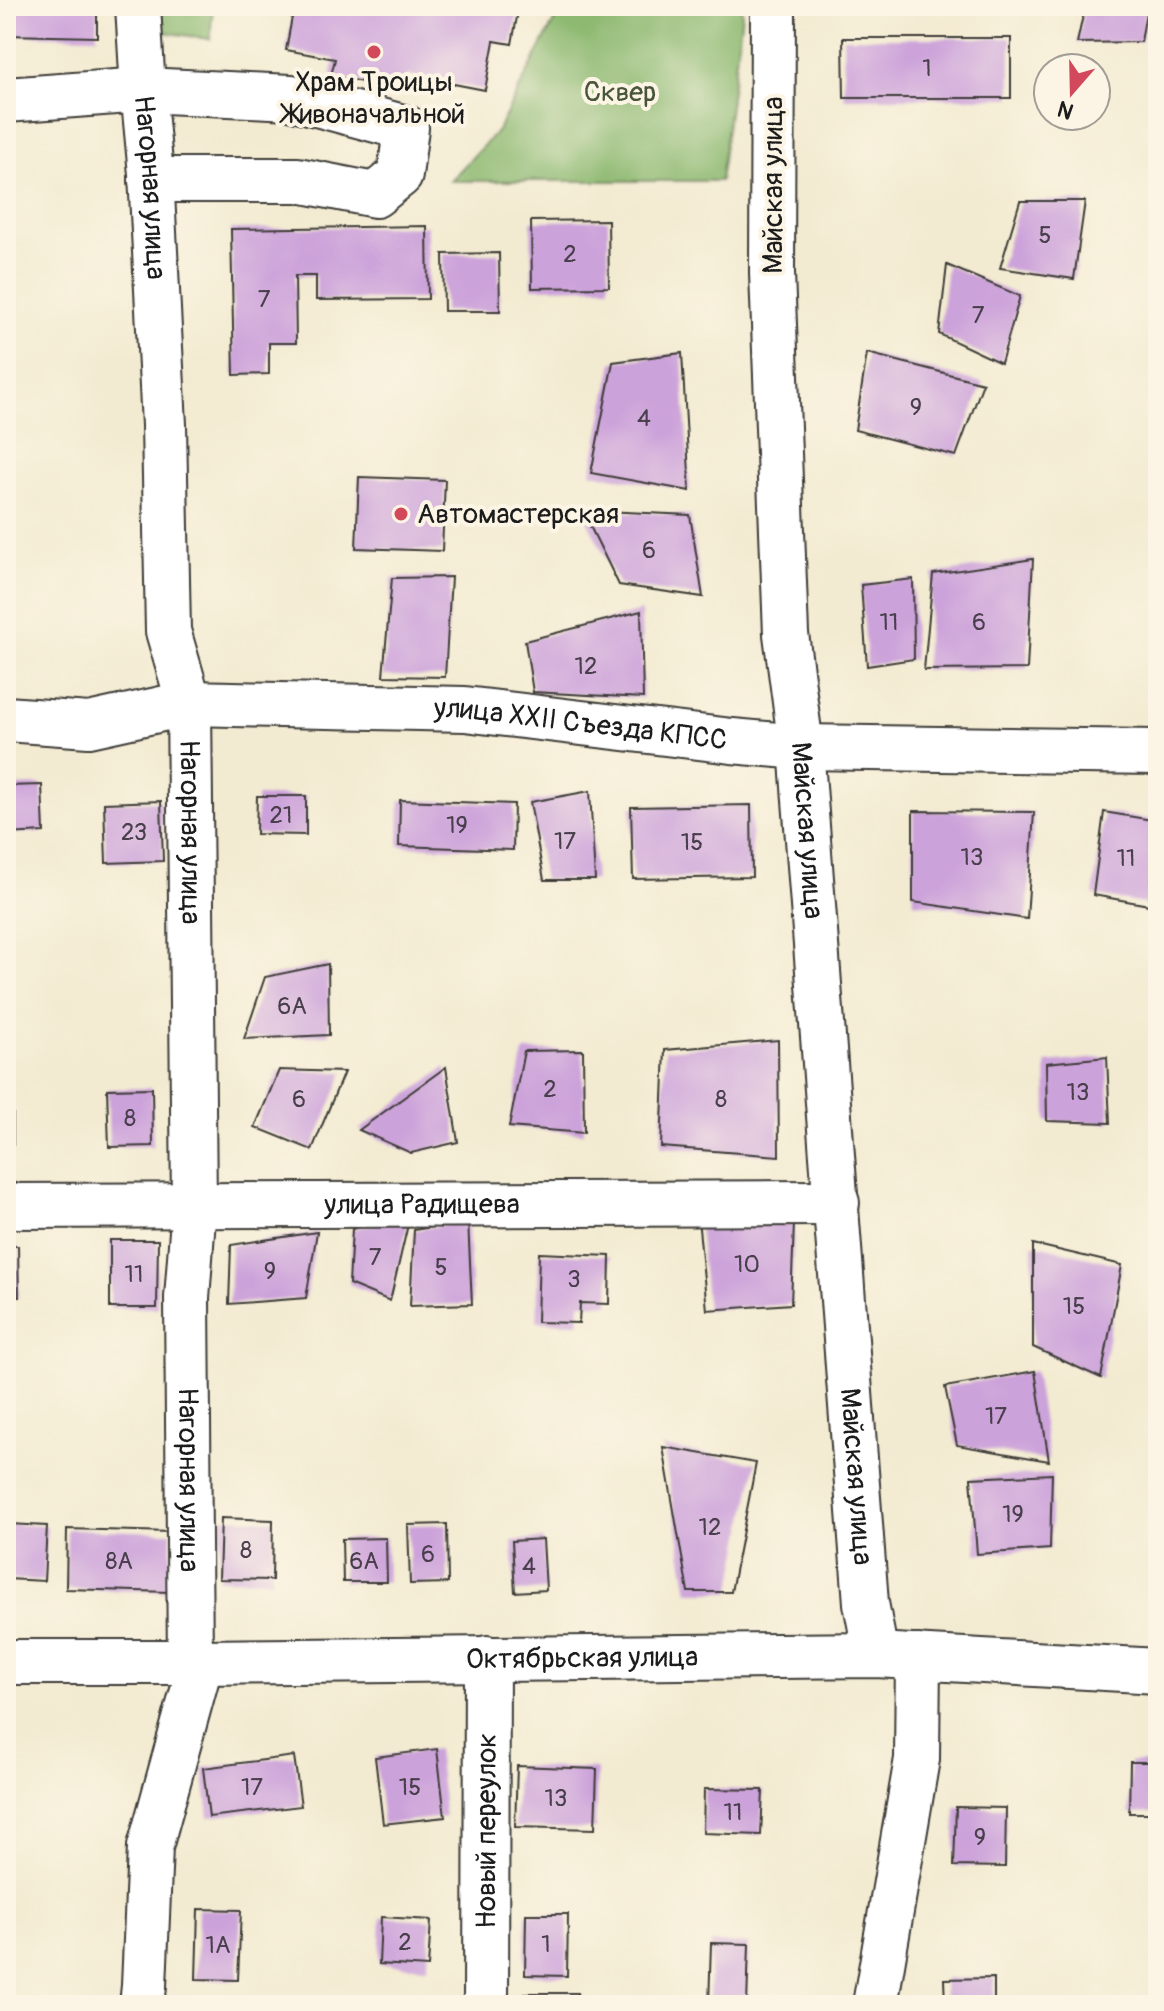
<svg xmlns="http://www.w3.org/2000/svg" width="1164" height="2011" viewBox="0 0 1164 2011" font-family="Pangolin,sans-serif">
	<style>
		.forest { fill: #8db971; stroke: #546a46; stroke-width: 2 }
		.building { fill: #cca2da }
		.lines { fill: none; stroke-linecap: round; stroke-linejoin: round }
		.minor-casing { stroke: #3c3b37; stroke-width: 48 }
		.minor { stroke: #fff; stroke-width: 44 }
		.poi-dot { fill: #d1495b; stroke: #fcf5e5; stroke-width: 3 }
		.labels { text-anchor: middle; dominant-baseline: central; stroke-width: 8; stroke-linejoin: round; paint-order: stroke }
		.number-label { font-size: 24px; fill: #483e4c }
		.poi-label { font-size: 28px; fill: #1c1c1c; stroke: #fcf5e5 }
		.park-label { font-size: 28px; fill: #49553b; stroke: #fcf5e5 }
		.street-label { font-size: 28px; fill: #1c1c1c; stroke: #fcf5e5 }
	</style>
	<rect width="100%" height="100%" fill="#fcf5e5"/>
	<filter id="ink" filterUnits="userSpaceOnUse"><feTurbulence type="fractalNoise" baseFrequency=".0125" numOctaves="2"/><feDisplacementMap in="SourceGraphic" scale="16" xChannelSelector="R" yChannelSelector="G"/><feConvolveMatrix kernelMatrix="1 2 1 2 8 2 1 2 1" color-interpolation-filters="sRGB"/></filter>
	<filter id="wash" filterUnits="userSpaceOnUse"><feTurbulence type="fractalNoise" baseFrequency=".006" numOctaves="4" result="noise"/><feDisplacementMap in="SourceGraphic" scale="32" xChannelSelector="R" yChannelSelector="G"/><feGaussianBlur stdDeviation="1.8" result="paint"/><feColorMatrix in="noise" values="0 0 0 0 0 0 0 0 0 0 0 0 0 0 0 0 0 1.4 0 .05"/><feComposite in="paint" operator="in"/></filter>
	<g filter="url(#wash)">
		<rect width="100%" height="100%" fill="#f3ebd1"/>
		<g class="forest">
			<polygon points="150,6 213,6 210,39 150,30"/>
			<polygon points="562,6 741,6 742,14 720,181 450,181 498,130"/>
		</g>
		<g id="blocks">
			<g class="building">
				<polygon points="6,6 97,6 97,37 6,35"/>
				<polygon points="294,6 519,6 512,44 494,41 485,90 407,75 404,90 331,76 335,59 286,50"/>
				<polygon points="1085,6 1147,6 1141,42 1077,43"/>
				<polygon points="843,38 1011,38 1011,98 844,98"/>
				<polygon points="1020,201 1085,201 1074,279 1000,268"/>
				<polygon points="608,220 609,287 532,288 531,221"/>
				<polygon points="427,226 428,299 316,300 316,276 295,276 296,343 269,343 269,374 234,375 231,229"/>
				<polygon points="499,253 500,311 444,311 443,254"/>
				<polygon points="947,265 1020,296 1001,363 939,334"/>
				<polygon points="682,353 690,491 591,473 613,362"/>
				<polygon points="867,353 983,383 956,456 855,430"/>
				<polygon points="359,477 445,480 442,551 356,548"/>
				<polygon points="582,510 690,515 703,597 619,585"/>
				<polygon points="1033,559 1027,669 924,670 933,574"/>
				<polygon points="451,577 445,677 383,676 392,578"/>
				<polygon points="913,579 914,659 867,666 861,585"/>
				<polygon points="641,611 643,698 533,692 525,641"/>
				<polygon points="42,785 44,832 6,834 6,786"/>
				<polygon points="590,791 595,880 544,880 530,802"/>
				<polygon points="257,796 306,796 306,835 256,834"/>
				<polygon points="400,800 514,804 513,850 399,846"/>
				<polygon points="161,801 163,861 106,863 104,803"/>
				<polygon points="751,805 752,877 633,879 631,807"/>
				<polygon points="913,811 1034,812 1027,919 913,902"/>
				<polygon points="1104,812 1158,821 1149,905 1093,895"/>
				<polygon points="328,964 329,1035 244,1039 265,977"/>
				<polygon points="778,1040 779,1156 661,1147 665,1050"/>
				<polygon points="583,1050 584,1133 509,1127 524,1051"/>
				<polygon points="1107,1057 1110,1123 1047,1121 1046,1063"/>
				<polygon points="446,1067 458,1142 411,1153 359,1130"/>
				<polygon points="279,1070 344,1072 312,1150 255,1127"/>
				<polygon points="152,1088 153,1146 109,1147 107,1089"/>
				<rect x="6" y="1104" width="7" height="45"/>
				<polygon points="410,1216 390,1301 349,1284 352,1229"/>
				<polygon points="698,1218 794,1223 791,1304 707,1310"/>
				<polygon points="468,1221 472,1304 410,1306 414,1230"/>
				<polygon points="317,1232 306,1298 229,1304 231,1245"/>
				<polygon points="110,1240 158,1240 157,1308 110,1308"/>
				<polygon points="1033,1244 1122,1265 1101,1378 1033,1347"/>
				<polygon points="6,1246 18,1246 19,1297 6,1298"/>
				<polygon points="539,1253 610,1256 609,1304 580,1303 579,1323 537,1322"/>
				<polygon points="1035,1371 1049,1461 957,1445 945,1387"/>
				<polygon points="663,1447 756,1463 731,1592 688,1592"/>
				<polygon points="1052,1474 1050,1549 977,1554 971,1478"/>
				<polygon points="221,1518 273,1520 272,1580 219,1579"/>
				<polygon points="9,1524 47,1526 44,1581 7,1579"/>
				<polygon points="447,1524 448,1583 410,1584 408,1525"/>
				<polygon points="67,1529 171,1532 170,1592 66,1589"/>
				<polygon points="386,1538 387,1582 343,1582 342,1539"/>
				<polygon points="543,1539 546,1590 515,1592 512,1541"/>
				<polygon points="437,1749 445,1817 383,1824 375,1757"/>
				<polygon points="294,1756 301,1806 209,1817 203,1768"/>
				<polygon points="1130,1762 1158,1762 1158,1813 1129,1813"/>
				<polygon points="517,1766 597,1769 595,1829 515,1827"/>
				<polygon points="704,1789 763,1790 761,1835 703,1833"/>
				<polygon points="956,1807 1006,1808 1005,1867 954,1866"/>
				<polygon points="198,1909 241,1910 238,1980 196,1979"/>
				<polygon points="526,1914 568,1914 567,1976 525,1975"/>
				<polygon points="381,1917 431,1920 428,1967 379,1964"/>
				<polygon points="711,1943 749,1944 747,2005 709,2005"/>
				<polygon points="994,1978 994,2005 945,2005 944,1979"/>
				<rect x="525" y="1993" width="53" height="12"/>
			</g>
		</g>
	</g>
	<g filter="url(#ink)">
		<use href="#blocks" fill-opacity="0" stroke="#3c3b37" stroke-width="2"/>
		<g class="lines">
			<defs>
				<g id="minor">
					<path id="s1" d="M138,6L143,90L151,174L164,425L168,631L189,703L194,1205L187,1298L190,1662"/>
					<path id="s2" d="M773,6L772,273L786,634L801,747L866,1603L876,1655"/>
					<polyline points="6,100 143,90 291,97 406,128 400,175 375,195 298,180 151,180"/>
					<path id="s3" d="M6,719L89,725L189,703L465,709L732,741L801,747L1158,752"/>
					<path id="s4" d="M6,1206L837,1203"/>
					<path id="s5" d="M6,1662H201L876,1655L1158,1671"/>
					<polyline points="142,2005 144,1986 150,1847 201,1662"/>
					<path id="s6" d="M486,2005L487,1658"/>
					<polyline points="875,2005 917,1759 918,1657"/>
				</g>
			</defs>
			<use href="#minor" class="minor-casing"/>
			<use href="#minor" class="minor"/>
		</g>
	</g>
	<g class="poi-dot">
		<circle cx="374" cy="52" r="8"/>
		<circle cx="401" cy="514" r="8"/>
	</g>
	<g class="labels">
		<g class="number-label">
			<text x="927" y="68">1</text>
			<text x="1045" y="235">5</text>
			<text x="570" y="254">2</text>
			<text x="264" y="299">7</text>
			<text x="978" y="315">7</text>
			<text x="916" y="407">9</text>
			<text x="644" y="418">4</text>
			<text x="649" y="550">6</text>
			<text x="889" y="622">11</text>
			<text x="979" y="622">6</text>
			<text x="586" y="666">12</text>
			<text x="281" y="815">21</text>
			<text x="457" y="825">19</text>
			<text x="134" y="832">23</text>
			<text x="565" y="841">17</text>
			<text x="692" y="842">15</text>
			<text x="972" y="857">13</text>
			<text x="1126" y="858">11</text>
			<text x="292" y="1006">6А</text>
			<text x="550" y="1089">2</text>
			<text x="1078" y="1092">13</text>
			<text x="299" y="1099">6</text>
			<text x="721" y="1099">8</text>
			<text x="130" y="1118">8</text>
			<text x="375" y="1257">7</text>
			<text x="747" y="1264">10</text>
			<text x="441" y="1267">5</text>
			<text x="270" y="1271">9</text>
			<text x="134" y="1274">11</text>
			<text x="574" y="1279">3</text>
			<text x="1074" y="1306">15</text>
			<text x="996" y="1416">17</text>
			<text x="1013" y="1514">19</text>
			<text x="710" y="1527">12</text>
			<text x="246" y="1550">8</text>
			<text x="428" y="1554">6</text>
			<text x="119" y="1561">8А</text>
			<text x="364" y="1561">6А</text>
			<text x="529" y="1566">4</text>
			<text x="252" y="1787">17</text>
			<text x="410" y="1787">15</text>
			<text x="556" y="1798">13</text>
			<text x="733" y="1812">11</text>
			<text x="980" y="1837">9</text>
			<text x="405" y="1942">2</text>
			<text x="546" y="1944">1</text>
			<text x="218" y="1945">1А</text>
		</g>
		<g class="poi-label">
			<text x="374" y="82">Храм Троицы<tspan x="374" dy="32">Живоначальной</tspan></text>
			<text x="417" y="514" text-anchor="start">Автомастерская</text>
		</g>
		<g class="park-label">
			<text x="620" y="92">Сквер</text>
		</g>
		<g class="street-label">
			<text transform="translate(773 185) rotate(-90)">Майская улица</text>
			<text stroke="none"><textPath href="#s1" startOffset="182">Нагорная улица</textPath></text>
			<text stroke="none"><textPath href="#s3" startOffset="578">улица XXII Съезда КПСС</textPath></text>
			<text stroke="none"><textPath href="#s2" startOffset="826">Майская улица</textPath></text>
			<text stroke="none"><textPath href="#s1" startOffset="830">Нагорная улица</textPath></text>
			<text stroke="none"><textPath href="#s4" startOffset="416">улица Радищева</textPath></text>
			<text stroke="none"><textPath href="#s2" startOffset="1474">Майская улица</textPath></text>
			<text stroke="none"><textPath href="#s1" startOffset="1478">Нагорная улица</textPath></text>
			<text stroke="none"><textPath href="#s5" startOffset="576">Октябрьская улица</textPath></text>
			<text stroke="none"><textPath href="#s6" startOffset="174">Новый переулок</textPath></text>
		</g>
	</g>
	<rect width="1164" height="2011" fill="none" stroke="#fcf5e5" stroke-width="32"/>
	<g transform="translate(1072 92) rotate(200)"><circle r="38" fill="#fcf5e5" stroke="#a29e95" stroke-width="2"/>
	<path d="M0-6L14 30L0 20L-14 30Z" fill="#d1495b"/>
	<text y="-12" font-size="22" font-weight="bold" text-anchor="middle" fill="#1c1c1c">N</text>
	</g>
</svg>
